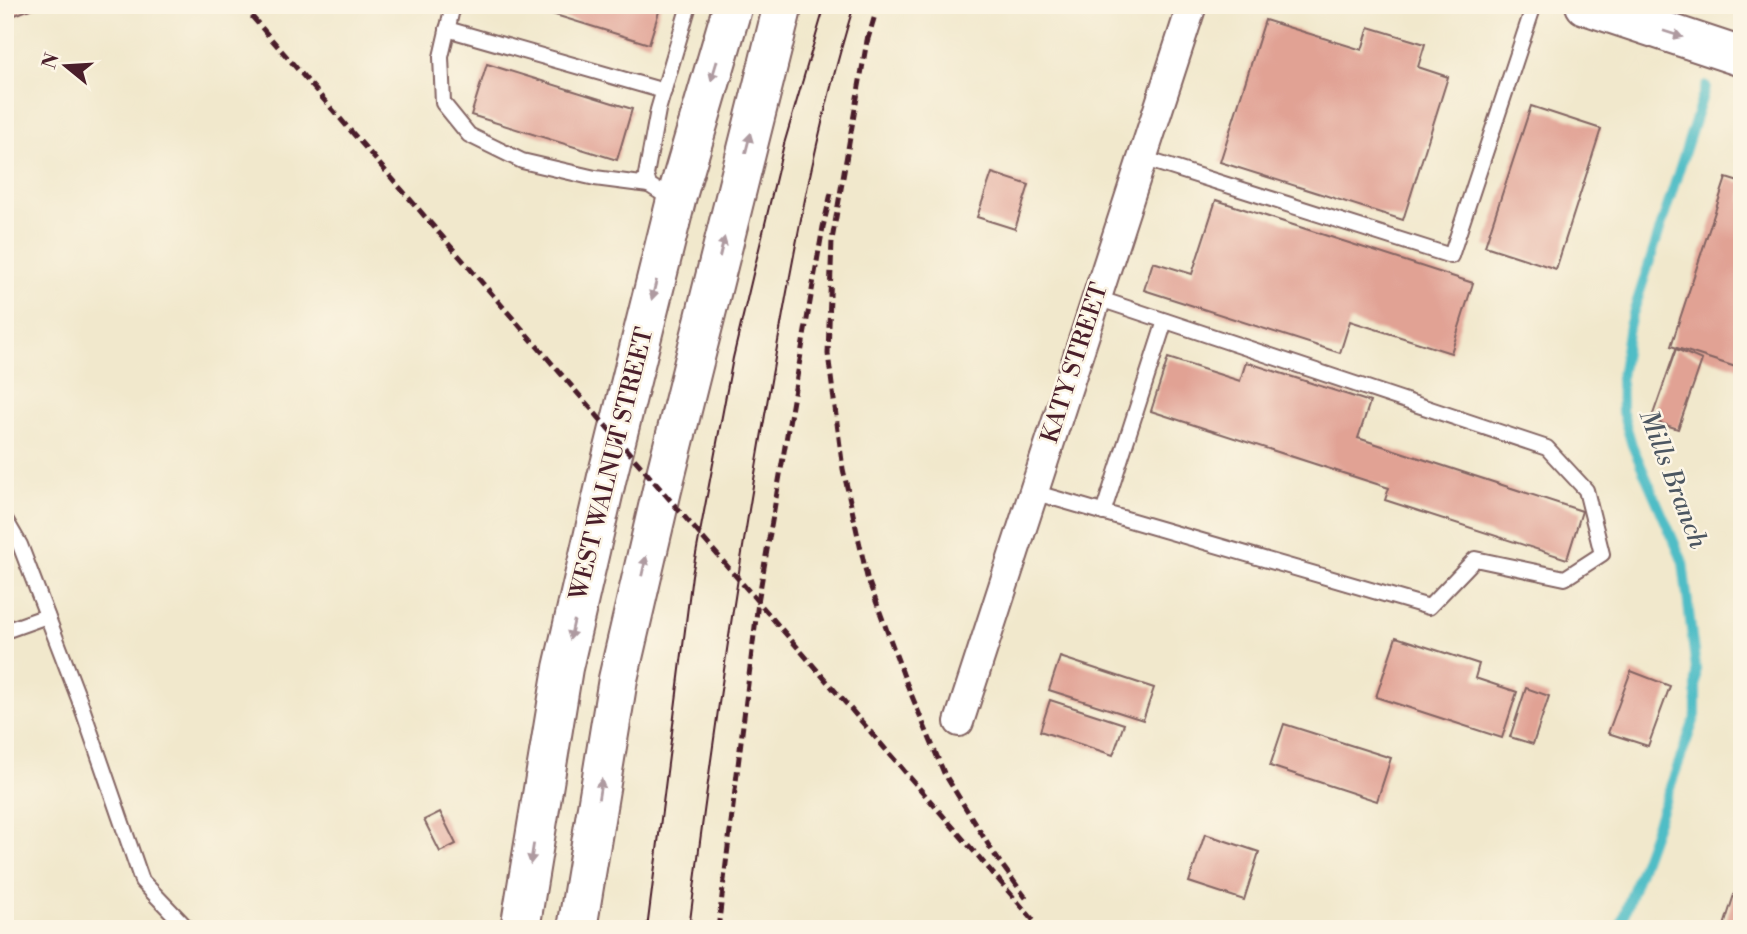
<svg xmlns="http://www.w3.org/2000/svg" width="1747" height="934" viewBox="0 0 1747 934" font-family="'Libre Bodoni',serif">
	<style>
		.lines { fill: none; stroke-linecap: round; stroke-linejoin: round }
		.stream { stroke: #4fbdc6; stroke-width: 10 }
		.building { fill: #e1a294 }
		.lane-casing { stroke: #846563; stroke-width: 18 }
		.street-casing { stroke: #846563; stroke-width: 32 }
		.secondary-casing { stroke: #846563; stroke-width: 42 }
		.primary-casing { stroke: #846563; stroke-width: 42 }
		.lane { stroke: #fff; stroke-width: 14 }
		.street { stroke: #fff; stroke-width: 28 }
		.secondary { stroke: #fff; stroke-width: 38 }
		.primary { stroke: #fff; stroke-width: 38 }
		.tram { stroke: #4a1f2b; stroke-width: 2 }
		.rail { stroke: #4a1f2b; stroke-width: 5; stroke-dasharray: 10 5; stroke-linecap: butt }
		.oneway { fill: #ae9aa0 }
		.labels { text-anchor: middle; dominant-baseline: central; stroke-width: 5; stroke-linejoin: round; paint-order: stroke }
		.street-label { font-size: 24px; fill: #4a1f2b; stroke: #fcf5e5 }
		.water-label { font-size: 26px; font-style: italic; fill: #4c5661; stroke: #fcf5e5 }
	</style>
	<rect width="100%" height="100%" fill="#fcf5e5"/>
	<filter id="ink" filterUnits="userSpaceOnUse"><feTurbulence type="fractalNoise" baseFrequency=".0143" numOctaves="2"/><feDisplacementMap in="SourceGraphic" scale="14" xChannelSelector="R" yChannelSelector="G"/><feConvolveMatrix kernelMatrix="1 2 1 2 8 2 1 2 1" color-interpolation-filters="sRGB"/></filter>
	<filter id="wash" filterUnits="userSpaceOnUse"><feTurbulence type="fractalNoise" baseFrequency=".00686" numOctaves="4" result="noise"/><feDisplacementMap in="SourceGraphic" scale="28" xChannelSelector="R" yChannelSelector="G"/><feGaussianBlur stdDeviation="1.57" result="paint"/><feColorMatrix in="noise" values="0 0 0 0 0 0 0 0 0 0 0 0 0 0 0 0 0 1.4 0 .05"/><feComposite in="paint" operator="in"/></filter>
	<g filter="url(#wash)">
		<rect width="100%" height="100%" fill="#f1e8cc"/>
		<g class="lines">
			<polyline class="stream" points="1619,929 1696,715 1696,670 1683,562 1632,445 1622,411 1621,377 1629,326 1706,86"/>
		</g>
		<g id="blocks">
			<g class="building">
				<polygon points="5,5 40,5 5,19"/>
				<polygon points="523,5 661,5 649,44"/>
				<polygon points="1265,20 1362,50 1369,27 1425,44 1418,67 1448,77 1403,220 1220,162"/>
				<polygon points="487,64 632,109 617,160 471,115"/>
				<polygon points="1531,106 1601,129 1556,269 1485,246"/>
				<polygon points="992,173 1029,185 1015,229 977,217"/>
				<polygon points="1726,178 1742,183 1742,369 1671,346"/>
				<polygon points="1216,200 1473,283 1451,353 1350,321 1340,353 1144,290 1153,262 1192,274"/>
				<polygon points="1676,349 1702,360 1678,429 1651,420"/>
				<polygon points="1168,358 1240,381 1246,362 1370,402 1358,438 1582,511 1567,559 1385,500 1389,488 1151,411"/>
				<polygon points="1396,637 1479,664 1475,678 1517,692 1502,738 1376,697"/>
				<polygon points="1060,657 1154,688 1143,720 1049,690"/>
				<polygon points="1631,671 1670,686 1648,746 1608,733"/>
				<polygon points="1526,688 1549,696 1533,744 1510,737"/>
				<polygon points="1050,700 1124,724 1113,755 1040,731"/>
				<polygon points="1284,724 1391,758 1377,801 1270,766"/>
				<polygon points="440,812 456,844 440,852 424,820"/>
				<polygon points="1205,834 1259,852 1244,900 1189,882"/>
				<polygon points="1741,873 1742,929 1723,929"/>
			</g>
		</g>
	</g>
	<g filter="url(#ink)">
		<use href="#blocks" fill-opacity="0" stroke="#846563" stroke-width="2"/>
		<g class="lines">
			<defs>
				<g id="lane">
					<polyline points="453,5 441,57 443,103 469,135 522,161 595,178 649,185"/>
					<polyline points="447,29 664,91"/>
					<polyline points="1142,158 1451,256 1534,5"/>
					<polyline points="675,196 663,194 649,185 646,175 658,110 689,5"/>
					<polyline points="1033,492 1429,607 1475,559 1565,578 1602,554 1586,490 1547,448 1097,298"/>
					<polyline points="1103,513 1165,321"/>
					<polyline points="5,519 20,545 79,699 142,881 186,927 191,929"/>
					<polyline points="5,631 47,616"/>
				</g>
				<polyline id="street" points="959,722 1192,5"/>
				<g id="secondary">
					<polyline points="520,929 563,668 607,477 677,196 733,5"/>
					<polyline points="577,929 618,679 662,490 783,5"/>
				</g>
				<polyline id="primary" points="1585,5 1742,57"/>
			</defs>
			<use href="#lane" class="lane-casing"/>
			<use href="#street" class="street-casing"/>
			<use href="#secondary" class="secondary-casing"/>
			<use href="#primary" class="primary-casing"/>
			<use href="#lane" class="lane"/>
			<use href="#street" class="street"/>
			<use href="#secondary" class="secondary"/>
			<use href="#primary" class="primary"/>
			<g class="tram">
				<polyline points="647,929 692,575 733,358 784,144 825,5"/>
				<path d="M689,929C710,755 736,582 766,409C790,273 813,138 854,5"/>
			</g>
			<g class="rail">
				<polyline points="242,5 1041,929"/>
				<polyline points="868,35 832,240 828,354 843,469 867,577 906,682 944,773 994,854 1026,898"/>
				<polyline points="867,42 878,5"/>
				<polyline points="718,929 758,602 823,227 832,189"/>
			</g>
		</g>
		<defs><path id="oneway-solid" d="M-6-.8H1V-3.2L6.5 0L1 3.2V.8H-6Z" transform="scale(1.75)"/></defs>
		<g class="oneway">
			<use href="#oneway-solid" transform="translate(1673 34) rotate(18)"/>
			<use href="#oneway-solid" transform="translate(714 71) rotate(107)"/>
			<use href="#oneway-solid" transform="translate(748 143) rotate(-76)"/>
			<use href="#oneway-solid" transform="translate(722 247) rotate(-76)"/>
			<use href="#oneway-solid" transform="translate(654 290) rotate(104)"/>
			<use href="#oneway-solid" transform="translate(644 566) rotate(-77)"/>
			<use href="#oneway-solid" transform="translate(572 630) rotate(103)"/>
			<use href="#oneway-solid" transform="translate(600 789) rotate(-81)"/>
			<use href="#oneway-solid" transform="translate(532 854) rotate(99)"/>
		</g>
	</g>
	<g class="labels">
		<g class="street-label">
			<text transform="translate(1075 363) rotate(-72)">KATY STREET</text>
			<text transform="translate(612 464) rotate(-76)">WEST WALNUT STREET</text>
		</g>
		<g class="water-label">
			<text transform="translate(1673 479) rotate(69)">Mills Branch</text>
		</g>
	</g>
	<rect width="1747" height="934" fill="none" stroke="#fcf5e5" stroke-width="28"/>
	<g transform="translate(66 66) rotate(288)" stroke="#fcf5e5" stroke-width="5" paint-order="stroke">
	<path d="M0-5L12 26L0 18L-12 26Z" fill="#4a1f2b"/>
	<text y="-10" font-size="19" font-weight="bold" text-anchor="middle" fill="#4a1f2b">N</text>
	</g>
</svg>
